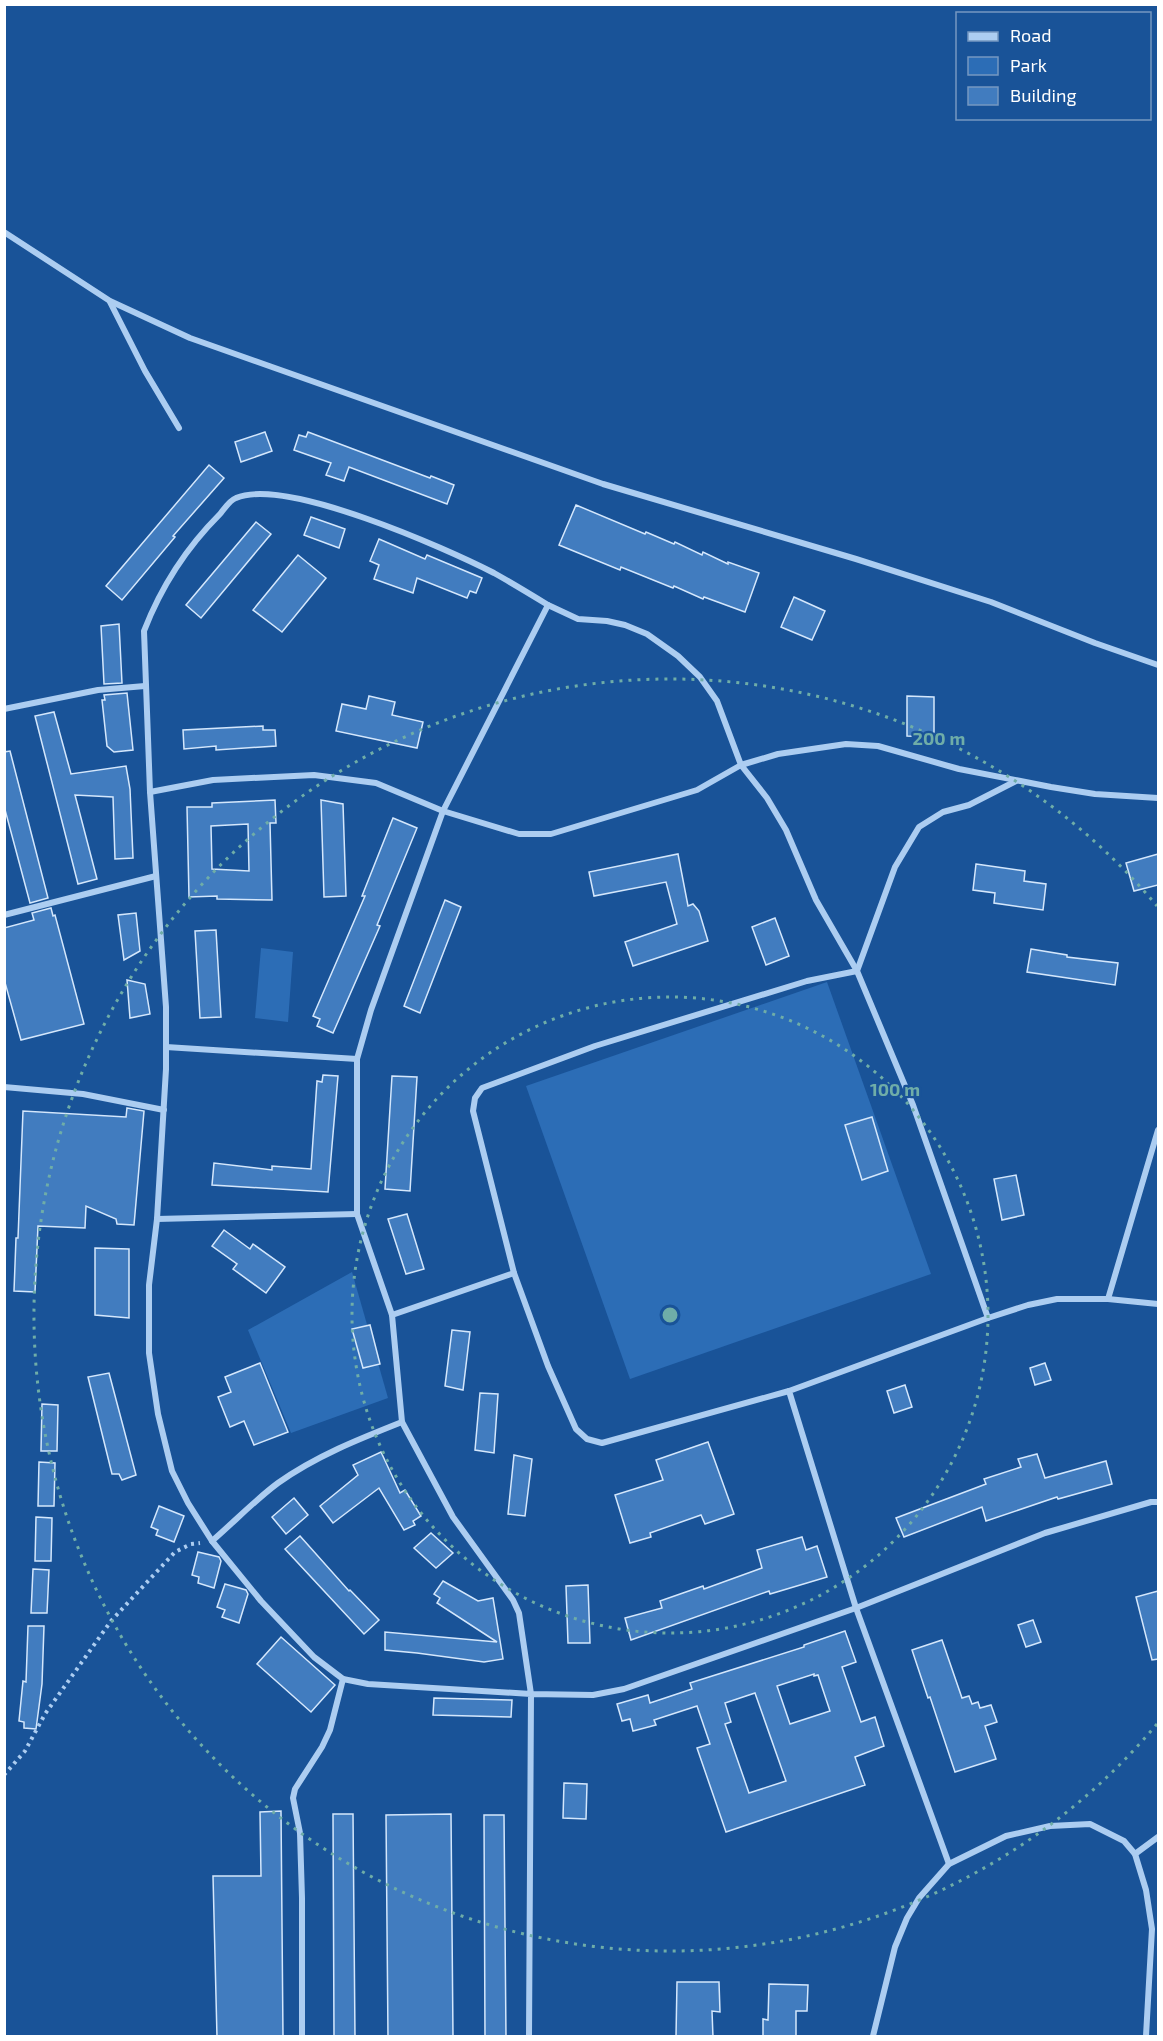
<svg xmlns="http://www.w3.org/2000/svg" width="1163" height="2041" viewBox="0 0 1163 2041" font-family="'Exo 2',sans-serif">
	<style>
		.green { fill: #2c6db6 }
		.building { fill: #417cbf; stroke: #d4e7fc; stroke-width: 1.5; fill-rule: evenodd }
		.lines { fill: none; stroke-linecap: round; stroke-linejoin: round }
		.path { stroke: #accdf1; stroke-width: 4; stroke-dasharray: 3 4.5; stroke-linecap: butt }
		.minor { stroke: #accdf1; stroke-width: 6 }
		.ring { fill: none; stroke: #6fada8; stroke-width: 3; stroke-dasharray: 3 6 }
		.centre { fill: #6fada8; stroke: #195398; stroke-width: 3 }
		.ring-label { font-size: 18px; text-anchor: middle; font-weight: bold; fill: #6fada8; stroke: #195398; stroke-width: 4.5; stroke-linejoin: round; paint-order: stroke }
	</style>
	<rect width="100%" height="100%" fill="#195398"/>
	<g class="green">
		<polygon points="261,948 293,952 288,1022 255,1018"/>
		<polygon points="827,982 931,1274 630,1379 526,1086"/>
		<polygon points="352,1272 388,1398 291,1433 248,1330"/>
	</g>
	<g class="building">
		<polygon points="265,432 272,451 241,462 235,442"/>
		<polygon points="308,432 430,478 431,476 454,485 447,504 349,467 344,481 326,475 331,463 294,450 299,435 306,437"/>
		<polygon points="209,465 224,478 173,536 175,537 122,600 106,586"/>
		<polygon points="576,505 645,534 646,532 674,544 675,542 702,555 703,552 728,564 728,562 759,573 745,612 704,597 703,599 674,586 673,588 621,567 620,570 559,545"/>
		<polygon points="311,517 345,529 339,548 304,535"/>
		<polygon points="256,522 271,534 201,618 186,605"/>
		<polygon points="379,539 425,559 427,555 482,578 476,593 470,591 467,598 417,578 413,593 374,579 379,565 370,561"/>
		<polygon points="298,555 326,578 282,632 253,610"/>
		<polygon points="794,597 825,611 812,640 781,627"/>
		<polygon points="119,624 122,683 104,684 101,626"/>
		<polygon points="127,693 133,750 114,752 107,746 102,700 105,700 104,695"/>
		<polygon points="369,696 395,702 392,715 423,722 417,748 336,731 342,704 366,709"/>
		<polygon points="907,696 934,697 934,737 907,736"/>
		<polygon points="54,712 71,774 126,766 130,789 133,858 115,859 113,797 75,795 97,879 78,884 35,716"/>
		<polygon points="263,726 263,730 275,730 276,746 216,750 216,746 184,749 183,730"/>
		<polygon points="10,751 48,898 30,903 4,806 4,752"/>
		<path d="M275,800L276,823H270L272,900L217,899V896L189,897L187,807H212V803ZM248,824L249,871L212,869L211,826Z"/>
		<polygon points="321,800 343,804 346,896 324,897"/>
		<polygon points="393,818 417,828 377,925 380,926 333,1033 317,1026 320,1019 313,1016 365,896 362,896"/>
		<polygon points="678,854 688,906 693,904 699,911 708,941 633,966 625,942 677,924 666,882 594,896 589,872"/>
		<polygon points="1158,854 1158,885 1134,891 1126,863"/>
		<polygon points="976,864 1025,871 1024,881 1046,884 1043,910 994,903 995,893 973,890"/>
		<polygon points="445,900 461,907 420,1013 404,1006"/>
		<polygon points="51,908 53,916 55,915 84,1024 21,1040 4,979 4,928 34,920 32,913"/>
		<polygon points="136,913 140,951 124,960 118,915"/>
		<polygon points="775,918 789,956 766,965 752,927"/>
		<polygon points="216,930 221,1017 200,1018 195,931"/>
		<polygon points="1031,949 1067,955 1067,957 1118,963 1115,985 1027,972"/>
		<polygon points="127,980 145,984 150,1014 130,1018"/>
		<polygon points="323,1075 338,1076 328,1192 212,1185 214,1163 272,1170 272,1166 311,1169 317,1081 322,1082"/>
		<polygon points="392,1076 417,1077 410,1191 385,1189"/>
		<polygon points="127,1108 144,1111 134,1225 117,1224 116,1219 86,1206 85,1228 38,1226 35,1292 14,1291 16,1238 18,1238 23,1111 126,1117"/>
		<polygon points="872,1117 888,1171 862,1180 845,1125"/>
		<polygon points="1016,1175 1024,1215 1002,1220 994,1179"/>
		<polygon points="407,1214 424,1269 406,1274 388,1219"/>
		<polygon points="224,1230 250,1249 253,1244 285,1267 266,1293 233,1269 237,1264 212,1246"/>
		<polygon points="95,1248 129,1249 129,1318 95,1315"/>
		<polygon points="370,1325 380,1364 363,1368 352,1329"/>
		<polygon points="452,1330 470,1332 463,1390 445,1386"/>
		<polygon points="260,1363 288,1432 254,1445 244,1421 230,1427 218,1397 231,1392 225,1377"/>
		<polygon points="1045,1363 1051,1380 1035,1385 1030,1368"/>
		<polygon points="109,1373 136,1475 122,1480 119,1474 112,1474 88,1377"/>
		<polygon points="905,1385 912,1407 894,1413 887,1391"/>
		<polygon points="480,1393 498,1394 494,1453 475,1450"/>
		<polygon points="42,1404 58,1405 57,1451 41,1451"/>
		<polygon points="708,1442 734,1514 705,1524 701,1515 650,1533 651,1537 630,1543 615,1495 663,1480 656,1460"/>
		<polygon points="381,1452 400,1493 405,1490 421,1516 413,1521 415,1525 404,1530 379,1488 333,1523 320,1506 358,1475 353,1465"/>
		<polygon points="1037,1454 1045,1478 1106,1461 1112,1484 1058,1499 1057,1497 986,1521 982,1507 904,1537 896,1518 986,1484 984,1479 1021,1467 1018,1459"/>
		<polygon points="514,1455 532,1459 525,1516 508,1514"/>
		<polygon points="39,1462 55,1463 54,1506 38,1506"/>
		<polygon points="294,1498 308,1515 286,1534 272,1517"/>
		<polygon points="159,1506 184,1516 174,1542 156,1535 158,1530 151,1527"/>
		<polygon points="36,1517 52,1518 51,1561 35,1561"/>
		<polygon points="431,1533 453,1553 436,1568 414,1548"/>
		<polygon points="300,1536 349,1591 350,1590 379,1620 364,1634 285,1549"/>
		<polygon points="802,1537 806,1550 817,1546 827,1577 770,1594 769,1591 631,1640 625,1618 662,1608 660,1601 703,1586 704,1589 762,1568 757,1550"/>
		<polygon points="198,1552 219,1557 221,1561 214,1588 198,1583 199,1577 192,1575"/>
		<polygon points="33,1569 49,1570 47,1613 31,1613"/>
		<polygon points="443,1581 478,1601 493,1598 503,1659 484,1662 417,1653 385,1650 385,1632 497,1642 437,1603 440,1598 434,1594"/>
		<polygon points="225,1584 246,1590 248,1594 239,1623 222,1617 225,1610 217,1607"/>
		<polygon points="588,1585 590,1643 568,1643 566,1586"/>
		<polygon points="1158,1591 1158,1659 1152,1660 1136,1597"/>
		<polygon points="1033,1620 1041,1642 1026,1647 1018,1625"/>
		<polygon points="28,1626 44,1626 42,1684 36,1729 24,1728 24,1722 19,1721 23,1681 26,1682"/>
		<path d="M845,1631L856,1662L842,1667L861,1722L875,1717L884,1746L855,1757L865,1785L726,1832L697,1748L710,1744L697,1706L654,1720L656,1725L633,1731L630,1719L622,1721L617,1704L648,1695L650,1703L692,1689L690,1683L804,1647V1645ZM814,1674V1676L818,1675L830,1711L790,1724L777,1686ZM755,1693L786,1781L749,1793L725,1724L731,1722L725,1703Z"/>
		<polygon points="281,1637 335,1685 311,1712 257,1664"/>
		<polygon points="942,1640 962,1698 969,1696 972,1704 978,1702 980,1708 991,1705 997,1722 985,1726 996,1759 955,1772 930,1697 928,1698 912,1650"/>
		<polygon points="434,1698 512,1700 511,1717 433,1715"/>
		<polygon points="564,1783 587,1784 586,1819 563,1818"/>
		<polygon points="281,1811 283,2037 217,2037 213,1876 261,1876 260,1812"/>
		<polygon points="333,1814 353,1814 355,2037 334,2037"/>
		<polygon points="451,1814 453,2037 388,2037 386,1815"/>
		<polygon points="484,1815 504,1815 506,2037 485,2037"/>
		<polygon points="677,1982 719,1982 720,2012 712,2011 713,2037 676,2037"/>
		<polygon points="769,1984 808,1985 807,2011 796,2011 796,2037 763,2037 763,2019 768,2020"/>
	</g>
	<g class="lines">
		<polyline class="path" points="4,1775 25,1751 45,1714 111,1621 175,1552 191,1544 200,1543"/>
		<g class="minor">
			<polyline points="4,232 110,301 190,338 603,484 856,559 991,602 1095,643 1158,665"/>
			<polyline points="110,302 145,371 179,428"/>
			<polyline points="4,709 98,690 145,686"/>
			<polyline points="150,792 213,780 314,775 376,783 443,811 519,834 551,834 697,790 741,765 778,754 846,744 878,746 959,769 1051,787 1095,794 1158,798"/>
			<polyline points="4,915 156,876"/>
			<polyline points="166,1047 357,1059"/>
			<polyline points="4,1087 83,1094 164,1110"/>
			<polyline points="157,1219 357,1214"/>
			<polyline points="514,1273 473,1111 475,1098 482,1088 595,1046 807,981 857,971 816,900 786,830 767,798 741,765 717,701 700,677 678,656 647,634 625,625 607,621 578,619 548,605"/>
			<polyline points="1108,1299 1158,1130"/>
			<polyline points="392,1315 514,1273 548,1366 576,1429 587,1439 602,1443 789,1391"/>
			<polyline points="988,1318 913,1105 857,971 895,867 919,827 943,812 969,805 1016,781"/>
			<path d="M212,1541C234,1522 255,1500 278,1483C316,1456 359,1439 402,1422"/>
			<polyline points="1135,1854 1158,1837"/>
			<polyline points="949,1864 856,1608 789,1391 988,1318 1028,1305 1057,1299 1108,1299 1158,1304"/>
			<polyline points="302,2036 302,1898 300,1833 293,1798 295,1789 322,1747 330,1730 343,1679"/>
			<path d="M529,2036L531,1694L519,1613L513,1600L453,1517L402,1422L392,1315L357,1214V1059L371,1010L443,811L548,605C530,594 512,583 494,573C445,548 286,477 236,498C230,500 224,509 220,514C187,547 161,587 144,631L150,792L166,1007V1069L157,1219L149,1285V1353L158,1414L172,1471L188,1503L212,1541L261,1601L314,1657L343,1679L368,1684L531,1694L593,1695L624,1689L856,1608L1045,1533L1151,1502H1158"/>
			<polyline points="873,2036 895,1947 907,1918 919,1898 949,1864 1006,1836 1050,1826 1090,1824 1124,1841 1135,1854 1146,1890 1152,1929 1146,2036"/>
		</g>
	</g>
	<g class="ring">
		<circle cx="670" cy="1315" r="318"/>
		<path d="M1157 1724A636 636 0 1 1 1157 906"/>
	</g>
	<circle cx="670" cy="1315" r="9" class="centre"/>
	<g class="ring-label">
		<text x="939" y="745">200 m</text>
		<text x="895" y="1096">100 m</text>
	</g>
	<rect width="1163" height="2041" fill="none" stroke="#ffffff" stroke-width="12"/>
	<rect x="956" y="12" width="195" height="108" fill="#195398" stroke="#7598c1" stroke-width="1.5"/>
	<rect x="968" y="32" width="30" height="9" fill="#accdf1" stroke="#7598c1" stroke-width="1.5"/>
	<text x="1010" y="42" font-size="18" fill="#ffffff">Road</text>
	<rect x="968" y="57" width="30" height="18" fill="#2c6db6" stroke="#7598c1" stroke-width="1.5"/>
	<text x="1010" y="72" font-size="18" fill="#ffffff">Park</text>
	<rect x="968" y="87" width="30" height="18" fill="#417cbf" stroke="#7598c1" stroke-width="1.5"/>
	<text x="1010" y="102" font-size="18" fill="#ffffff">Building</text>
</svg>
